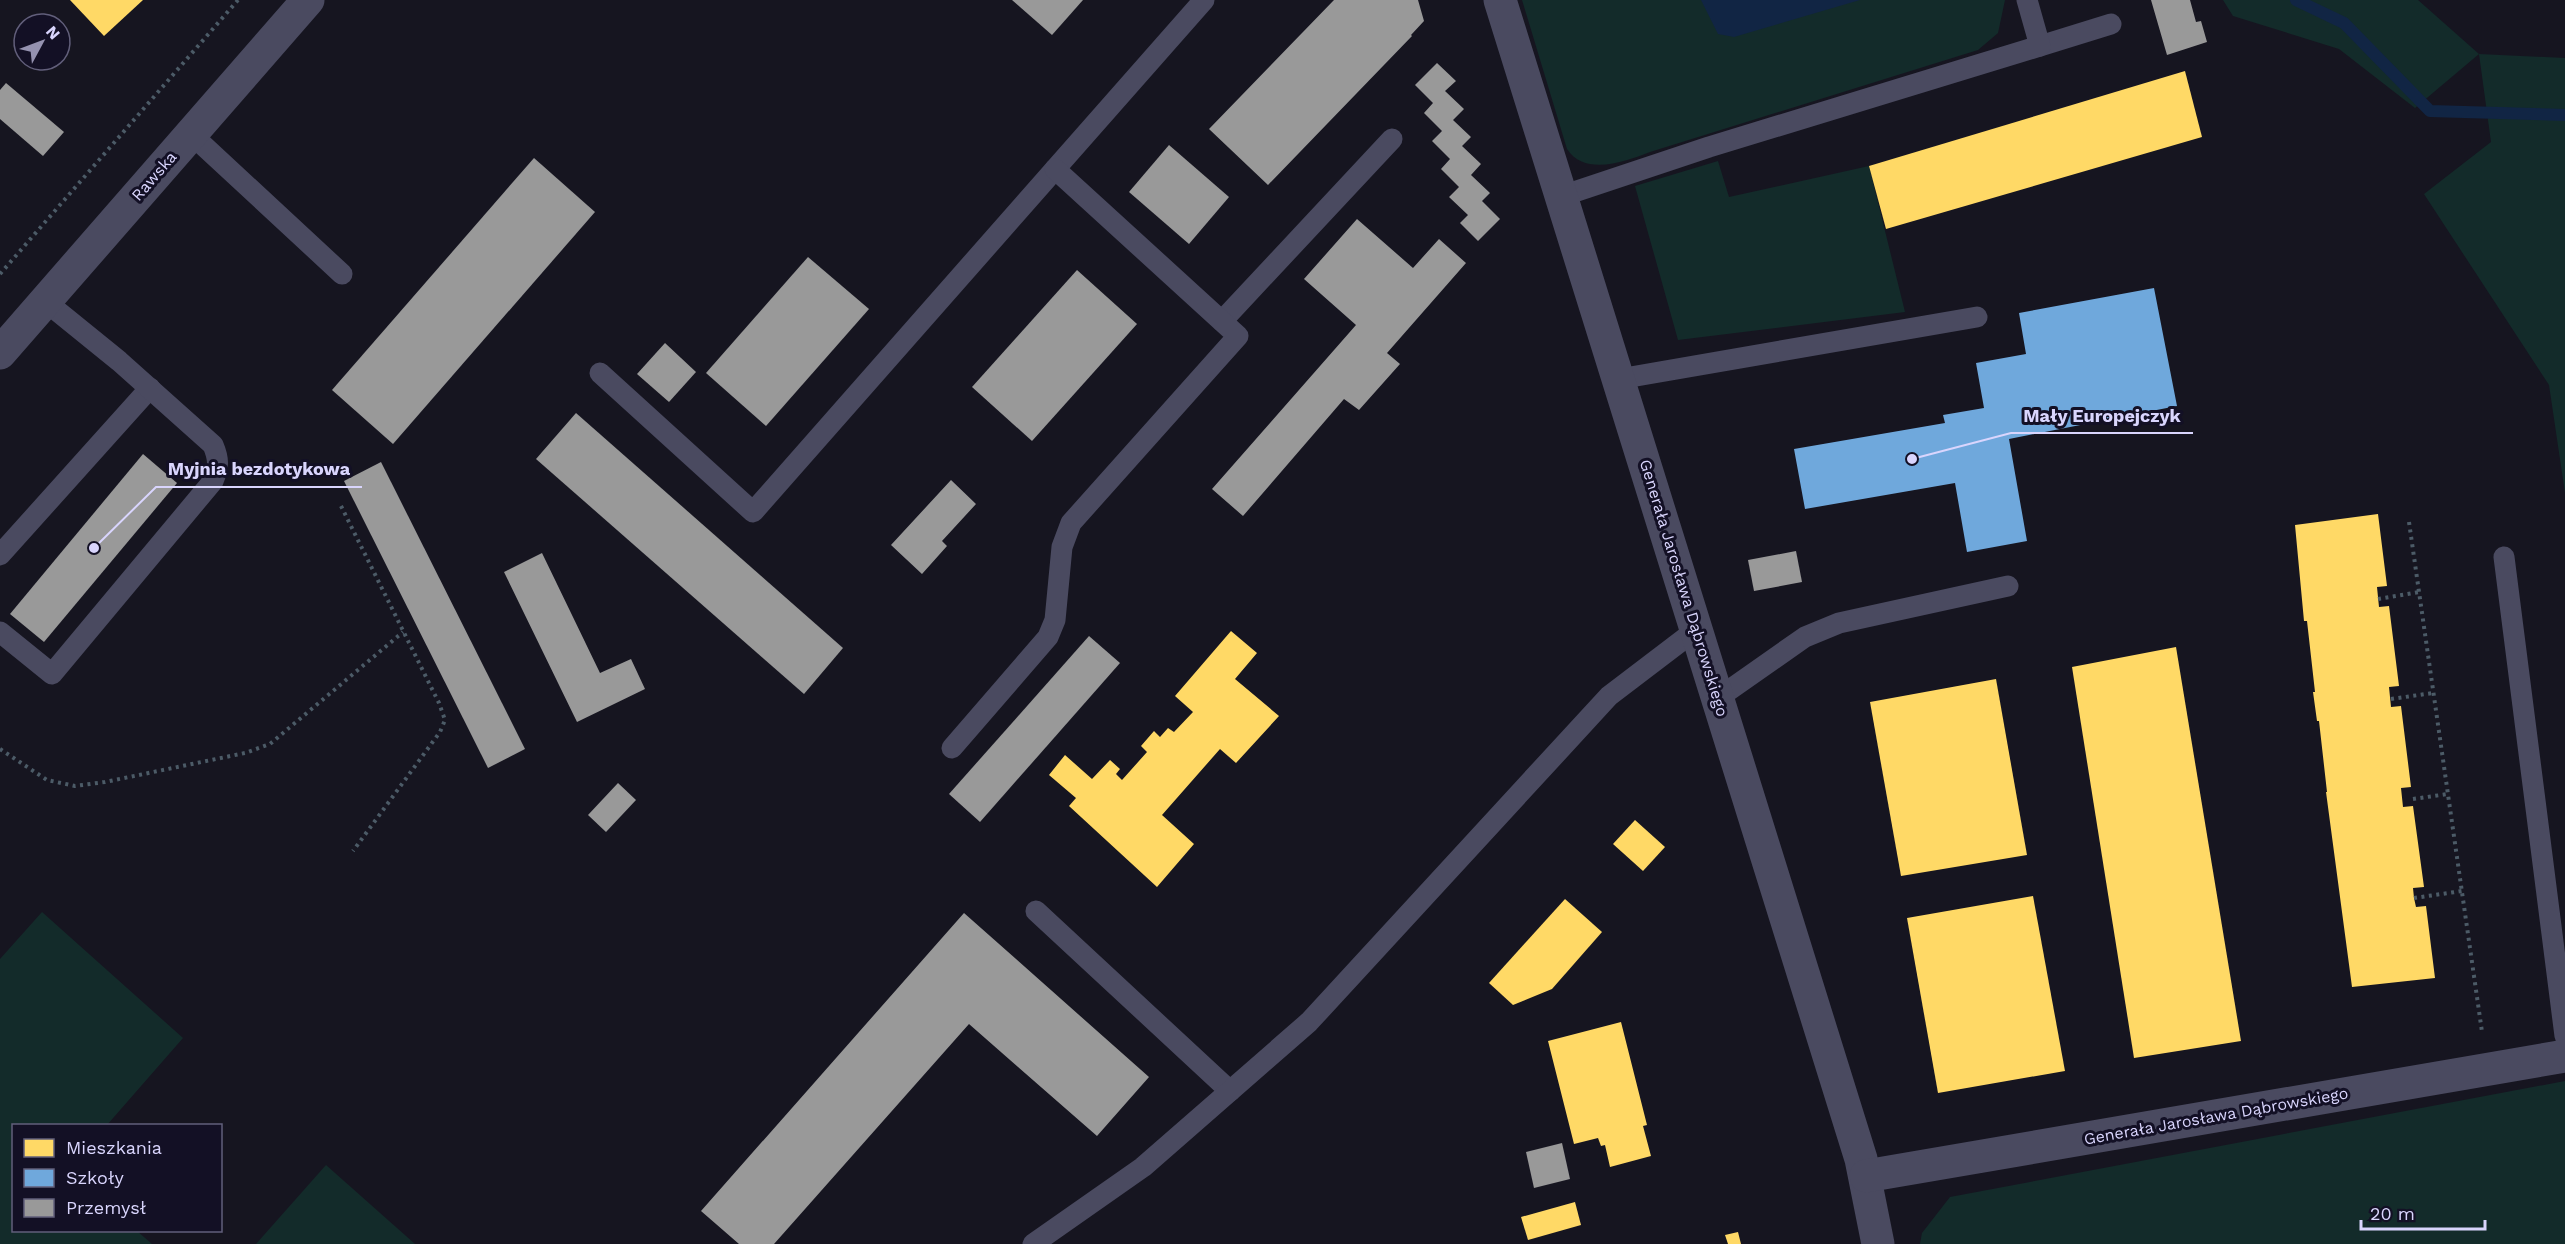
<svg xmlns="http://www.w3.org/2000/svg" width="2565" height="1244" viewBox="0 0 2565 1244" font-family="'Work Sans',sans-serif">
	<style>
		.green { fill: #132b2a }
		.water { fill: #112544 }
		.homes { fill: #ffd966 }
		.schools { fill: #6fa8dc }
		.industry { fill: #999 }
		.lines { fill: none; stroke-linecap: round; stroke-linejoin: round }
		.stream { stroke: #112544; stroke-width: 12 }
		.path { stroke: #4c5b67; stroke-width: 4; stroke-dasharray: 3 4.5; stroke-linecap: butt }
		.service { stroke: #4a4a60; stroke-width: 21 }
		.minor { stroke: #4a4a60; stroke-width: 33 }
		.tertiary { stroke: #4a4a60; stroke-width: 33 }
		.labels { text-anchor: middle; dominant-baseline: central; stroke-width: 6; stroke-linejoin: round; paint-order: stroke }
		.street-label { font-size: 16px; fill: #d9d5fd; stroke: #131025 }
		.leader { fill: none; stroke: #d9d5fd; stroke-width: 2 }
		.callout-dot { fill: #d9d5fd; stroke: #131025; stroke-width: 2 }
		.callout-label { font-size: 18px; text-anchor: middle; font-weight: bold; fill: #d9d5fd; stroke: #131025; stroke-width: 6; stroke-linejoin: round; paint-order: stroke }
	</style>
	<rect width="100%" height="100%" fill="#161520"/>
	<g class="green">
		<path d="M1522,0H2005L1998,33L1978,50L1650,152C1627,161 1585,177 1567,149Z"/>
		<polygon points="2223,0 2418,0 2479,54 2565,58 2565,493 2549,385 2424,194 2491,142 2479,54 2415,108 2339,49 2233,16"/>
		<polygon points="1718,161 1729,197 1869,166 1905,312 1678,340 1635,186"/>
		<polygon points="42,912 183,1038 107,1125 14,1126 14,1230 137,1231 152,1244 0,1244 0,959"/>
		<polygon points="2565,1081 2565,1244 1920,1244 1922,1233 1950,1197"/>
		<polygon points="326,1165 415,1244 256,1244"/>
	</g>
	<polygon class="water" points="1701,0 1860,0 1734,37 1718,34"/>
	<g class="homes">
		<polygon points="70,0 143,0 104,36"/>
		<polygon points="2185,71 2202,137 1886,229 1869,166"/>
		<polygon points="2378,514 2387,586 2377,587 2379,607 2389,606 2399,686 2389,687 2391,707 2401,706 2411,787 2401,788 2403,807 2413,806 2424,887 2413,888 2414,898 2416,907 2426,906 2435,978 2352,987 2326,792 2327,792 2319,721 2317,721 2313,692 2315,692 2307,621 2304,621 2295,525"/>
		<polygon points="1231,631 1257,653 1235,679 1279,716 1236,763 1220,749 1162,815 1194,844 1157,887 1069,806 1076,798 1049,775 1065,755 1092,779 1110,760 1120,769 1116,774 1122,780 1147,752 1141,746 1154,731 1160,737 1168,728 1174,732 1193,712 1175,696"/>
		<polygon points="2176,647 2241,1041 2134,1058 2072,667"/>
		<polygon points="1996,679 2027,855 1901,876 1870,702"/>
		<polygon points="1635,820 1665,847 1643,871 1613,844"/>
		<polygon points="2033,896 2065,1071 1938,1093 1907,918"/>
		<polygon points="1565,899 1602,932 1552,989 1513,1005 1489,983"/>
		<polygon points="1621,1022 1647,1125 1643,1126 1651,1156 1610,1167 1605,1145 1601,1146 1598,1138 1574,1144 1548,1041"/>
		<polygon points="1575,1202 1581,1225 1528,1240 1521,1217"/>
		<polygon points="1738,1232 1741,1244 1728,1244 1725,1235"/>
	</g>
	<polygon class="schools" points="2154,288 2177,406 2009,439 2027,541 1967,552 1955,483 1805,509 1794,449 1945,423 1943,415 1984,408 1976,363 2026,354 2019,313"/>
	<g class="industry">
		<polygon points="1012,0 1083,0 1052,35"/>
		<polygon points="1334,0 1418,0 1424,21 1411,35 1412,36 1268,185 1209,129"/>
		<polygon points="2151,0 2190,0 2196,22 2201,21 2207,42 2167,55"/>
		<polygon points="1437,63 1456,81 1445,91 1464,109 1453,120 1471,137 1462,146 1481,164 1471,175 1490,193 1482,201 1500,219 1478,241 1460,223 1468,215 1449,197 1459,187 1441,169 1450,159 1432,141 1442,131 1424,113 1433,103 1415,85"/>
		<polygon points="6,83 64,132 43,156 0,119 0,90"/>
		<polygon points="1169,145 1229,197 1189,244 1129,192"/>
		<polygon points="534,158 595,212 393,444 332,390"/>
		<polygon points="1357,219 1413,268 1439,239 1466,263 1387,353 1400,364 1359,410 1344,399 1243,516 1212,489 1356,325 1304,279"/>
		<polygon points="808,257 869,309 766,426 706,373"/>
		<polygon points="1077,270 1137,324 1032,441 972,387"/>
		<polygon points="665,343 696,372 669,402 637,374"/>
		<polygon points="576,413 843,648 804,694 536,459"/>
		<polygon points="143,454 177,483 44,642 10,614"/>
		<polygon points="381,462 525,749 488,768 344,481"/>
		<polygon points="951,480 976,504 942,541 947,546 922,574 891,545"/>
		<polygon points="1796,551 1802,582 1754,591 1748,560"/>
		<polygon points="542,553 600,673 631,659 645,689 577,722 504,572"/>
		<polygon points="1089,636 1120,663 980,822 949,794"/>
		<polygon points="618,783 636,800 606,832 588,815"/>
		<polygon points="964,913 1149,1077 1097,1136 969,1024 774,1244 739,1244 701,1211"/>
		<polygon points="1562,1143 1570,1179 1534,1188 1526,1152"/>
	</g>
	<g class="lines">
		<polyline class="stream" points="2296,0 2344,23 2430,111 2565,115"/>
		<g class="path">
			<polyline points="0,274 238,0"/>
			<polyline points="341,506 439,703 445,720 440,732 353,851"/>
			<polyline points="2409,522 2482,1032"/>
			<polyline points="2378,599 2419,592"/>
			<polyline points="2391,699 2433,693"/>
			<polyline points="0,749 47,780 75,786 105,782 245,753 270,744 403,632"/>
			<polyline points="2413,799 2448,794"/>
			<polyline points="2414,898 2462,891"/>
		</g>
		<g class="service">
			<polyline points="2040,46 2111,24"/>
			<polyline points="191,134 342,274"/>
			<polyline points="1562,196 1709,147 2040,46 2027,0"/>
			<polyline points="1222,321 1392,139"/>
			<polyline points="600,373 753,512 1204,0"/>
			<polyline points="1619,379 1977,317"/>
			<polyline points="0,555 150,388"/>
			<polyline points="2504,557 2565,1036"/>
			<path d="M0,632L52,674L213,481C219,467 219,459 213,445L119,361L45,301"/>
			<polyline points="1718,698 1805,637 1839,623 2008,586"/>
			<polyline points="952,748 1048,637 1055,620 1062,547 1071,523 1238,336 1055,169"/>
			<polyline points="1036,911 1230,1091"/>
			<polyline points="1033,1244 1143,1167 1309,1022 1609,696 1697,629"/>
		</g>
		<g class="minor">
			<polyline points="1500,0 1861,1159 1878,1244"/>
			<polyline points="1866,1176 2565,1056"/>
		</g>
		<polyline class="tertiary" points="0,353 308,0"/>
	</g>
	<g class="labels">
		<g class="street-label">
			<text transform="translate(154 176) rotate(-49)">Rawska</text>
			<text transform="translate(1684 588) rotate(73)">Generała Jarosława Dąbrowskiego</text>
			<text transform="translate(2216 1116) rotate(-10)">Generała Jarosława Dąbrowskiego</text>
		</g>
	</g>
	<path class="leader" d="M1912 459L2011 433H2193M94 548L156 487H362"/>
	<g class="callout-dot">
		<circle cx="1912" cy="459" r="6"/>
		<circle cx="94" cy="548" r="6"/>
	</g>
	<g class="callout-label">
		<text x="2102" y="422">Mały Europejczyk</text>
		<text x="259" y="475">Myjnia bezdotykowa</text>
	</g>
	<rect x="12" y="1124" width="210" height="108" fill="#131025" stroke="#625f7b" stroke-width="1.5"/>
	<rect x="24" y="1139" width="30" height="18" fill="#ffd966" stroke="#625f7b" stroke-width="1.5"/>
	<text x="66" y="1154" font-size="18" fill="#d9d5fd">Mieszkania</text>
	<rect x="24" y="1169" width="30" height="18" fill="#6fa8dc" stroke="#625f7b" stroke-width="1.5"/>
	<text x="66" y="1184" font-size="18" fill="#d9d5fd">Szkoły</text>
	<rect x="24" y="1199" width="30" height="18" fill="#999999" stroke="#625f7b" stroke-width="1.5"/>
	<text x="66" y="1214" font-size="18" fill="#d9d5fd">Przemysł</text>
	<g transform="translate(42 42) rotate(49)"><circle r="28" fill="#131025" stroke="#625f7b" stroke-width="1.5"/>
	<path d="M0-4.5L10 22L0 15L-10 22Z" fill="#9592b0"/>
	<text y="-9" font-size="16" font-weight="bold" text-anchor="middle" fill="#d9d5fd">N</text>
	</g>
	<path d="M2361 1220v9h124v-9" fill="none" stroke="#d9d5fd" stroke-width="3"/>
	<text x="2370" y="1220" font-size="18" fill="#d9d5fd" stroke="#131025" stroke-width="4.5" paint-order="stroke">20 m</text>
</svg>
